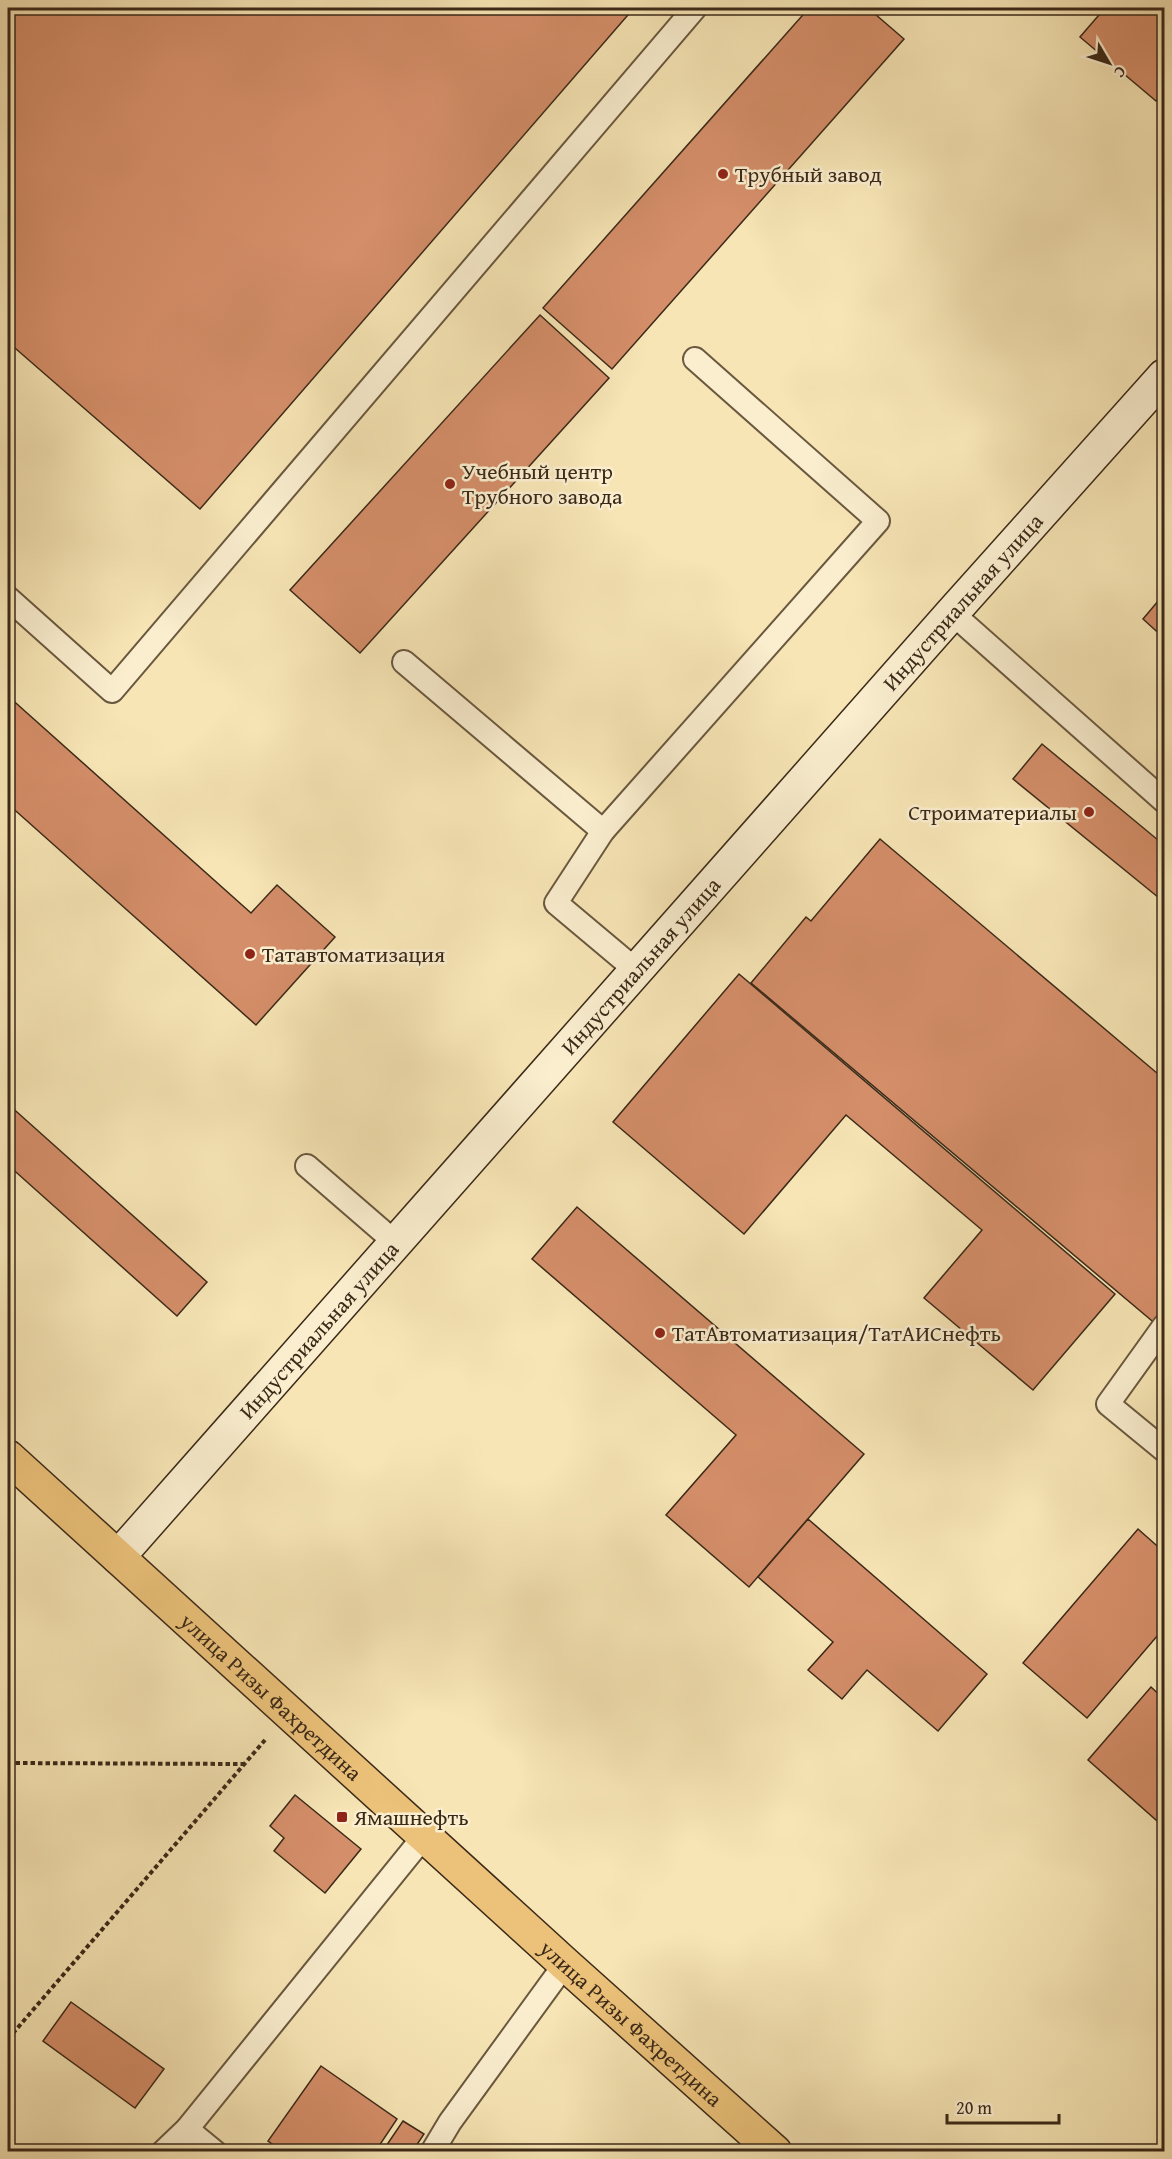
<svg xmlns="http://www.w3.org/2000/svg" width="1172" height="2159" viewBox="0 0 1172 2159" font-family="'Gentium Book Plus',serif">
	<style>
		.building { fill: #d48e69; stroke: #3b2918; stroke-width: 1.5 }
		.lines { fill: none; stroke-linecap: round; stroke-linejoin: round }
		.lane-casing { stroke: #6a583f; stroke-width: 26 }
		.secondary-casing { stroke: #3b2918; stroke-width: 36 }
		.primary-casing { stroke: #3b2918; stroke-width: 36 }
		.path { stroke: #3b2918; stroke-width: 4; stroke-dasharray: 4.5 3; stroke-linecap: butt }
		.lane { stroke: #faeecf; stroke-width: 22 }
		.secondary { stroke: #faeecf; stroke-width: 33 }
		.primary { stroke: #ecc27a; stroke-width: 33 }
		.poi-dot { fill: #8f2418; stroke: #faeecf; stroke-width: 2 }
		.labels { text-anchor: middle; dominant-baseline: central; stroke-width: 5; stroke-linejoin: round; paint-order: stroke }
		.poi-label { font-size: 22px; fill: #3b2918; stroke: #faeecf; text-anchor: start }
		.street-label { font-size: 22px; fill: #3b2918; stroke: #faeecf }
	</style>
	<rect width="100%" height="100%" fill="#f7e5b5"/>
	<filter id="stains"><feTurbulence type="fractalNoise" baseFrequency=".00333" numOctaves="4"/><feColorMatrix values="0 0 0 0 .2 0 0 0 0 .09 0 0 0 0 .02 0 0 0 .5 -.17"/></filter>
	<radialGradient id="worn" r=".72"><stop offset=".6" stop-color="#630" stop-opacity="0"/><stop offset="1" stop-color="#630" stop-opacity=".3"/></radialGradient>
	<g class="building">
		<polygon points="8,8 634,8 200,509 8,342"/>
		<polygon points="809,8 868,8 904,39 612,369 543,308"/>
		<polygon points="1105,8 1164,8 1164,92 1156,101 1080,37"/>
		<polygon points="540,315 609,378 360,653 290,590"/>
		<polygon points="1164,594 1164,638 1143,619"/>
		<polygon points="8,696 251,913 277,885 335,937 256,1025 8,804"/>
		<polygon points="1042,744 1164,845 1164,902 1013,779"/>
		<polygon points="880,839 1164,1079 1164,1331 751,983 806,917 811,921"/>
		<polygon points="739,974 1115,1294 1033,1390 924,1298 982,1230 846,1115 744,1234 613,1122"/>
		<polygon points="8,1104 207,1282 177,1316 8,1165"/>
		<polygon points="577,1207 864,1454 749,1587 666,1515 736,1435 532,1259"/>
		<polygon points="808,1519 987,1674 938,1731 867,1670 842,1699 808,1670 833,1642 758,1577"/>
		<polygon points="1138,1529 1164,1552 1164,1628 1087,1718 1023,1663"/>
		<polygon points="1151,1687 1164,1699 1164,1827 1088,1760"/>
		<polygon points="295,1795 361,1849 325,1893 274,1851 284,1838 270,1826"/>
		<polygon points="71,2002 164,2069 135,2108 43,2041"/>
		<polygon points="321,2066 397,2119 375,2152 283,2152 268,2141"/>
		<polygon points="403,2121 424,2134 412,2152 382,2152"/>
	</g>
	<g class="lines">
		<defs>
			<g id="lane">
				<polyline points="8,598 112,691 695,8"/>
				<polyline points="952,613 1164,801"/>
				<polyline points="404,662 603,831"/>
				<polyline points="637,971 556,903 603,831 878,521 695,359"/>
				<polyline points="307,1166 396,1243"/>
				<polyline points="1164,1326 1108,1404 1164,1450"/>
				<polyline points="187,2129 215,2152"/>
				<polyline points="163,2152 187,2129 425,1835"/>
				<polyline points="432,2152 450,2122 565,1964"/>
			</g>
			<g id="secondary">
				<path id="s1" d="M118,1557L952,613L1164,376"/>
			</g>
			<g id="primary">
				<path id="s2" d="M8,1457L565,1964L775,2152"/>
			</g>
		</defs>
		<use href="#lane" class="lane-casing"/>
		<use href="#secondary" class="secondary-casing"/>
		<use href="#primary" class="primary-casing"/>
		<g class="path">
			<polyline points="8,1763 244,1764"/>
			<polyline points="8,2039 265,1740"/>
		</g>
		<use href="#lane" class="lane"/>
		<use href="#secondary" class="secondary"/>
		<use href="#primary" class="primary"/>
	</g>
	<g class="poi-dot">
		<circle cx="723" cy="174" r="6"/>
		<circle cx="450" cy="484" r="6"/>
		<circle cx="1089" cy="812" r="6"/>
		<circle cx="250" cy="954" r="6"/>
		<circle cx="660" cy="1333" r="6"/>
		<rect x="336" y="1811" width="12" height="12" rx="3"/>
	</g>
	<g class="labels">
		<g class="poi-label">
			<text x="735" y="174">Трубный завод</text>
			<text x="462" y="471">Учебный центр<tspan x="462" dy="25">Трубного завода</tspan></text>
			<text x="1077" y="812" text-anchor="end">Строиматериалы</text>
			<text x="262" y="954">Татавтоматизация</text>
			<text x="672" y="1333">ТатАвтоматизация/ТатАИСнефть</text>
			<text x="354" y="1817">Ямашнефть</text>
		</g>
		<g class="street-label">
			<text stroke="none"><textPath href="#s1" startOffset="1275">Индустриальная улица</textPath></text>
			<text stroke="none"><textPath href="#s1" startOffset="789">Индустриальная улица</textPath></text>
			<text stroke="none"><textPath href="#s1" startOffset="303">Индустриальная улица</textPath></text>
			<text stroke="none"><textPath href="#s2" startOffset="356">улица Ризы Фахретдина</textPath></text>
			<text stroke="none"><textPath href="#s2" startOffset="842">улица Ризы Фахретдина</textPath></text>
		</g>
	</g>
	<rect width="1172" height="2159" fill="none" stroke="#f7e5b5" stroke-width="30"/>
	<rect x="9" y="9" width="1154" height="2141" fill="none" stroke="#3b2918" stroke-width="3"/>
	<rect x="15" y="15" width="1142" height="2129" fill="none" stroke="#3b2918" stroke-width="1.5"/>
	<g transform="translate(1109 63) rotate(129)" stroke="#faeecf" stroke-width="4.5" paint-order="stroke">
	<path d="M0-4.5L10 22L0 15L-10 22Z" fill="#3b2918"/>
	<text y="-9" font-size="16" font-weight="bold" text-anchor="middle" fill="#3b2918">С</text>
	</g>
	<path d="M947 2114v9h112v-9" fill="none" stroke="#3b2918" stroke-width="3"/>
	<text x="956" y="2114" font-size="18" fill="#3b2918" stroke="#faeecf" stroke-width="4.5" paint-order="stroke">20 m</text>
	<rect width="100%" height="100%" filter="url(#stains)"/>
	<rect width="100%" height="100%" fill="url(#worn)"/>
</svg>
